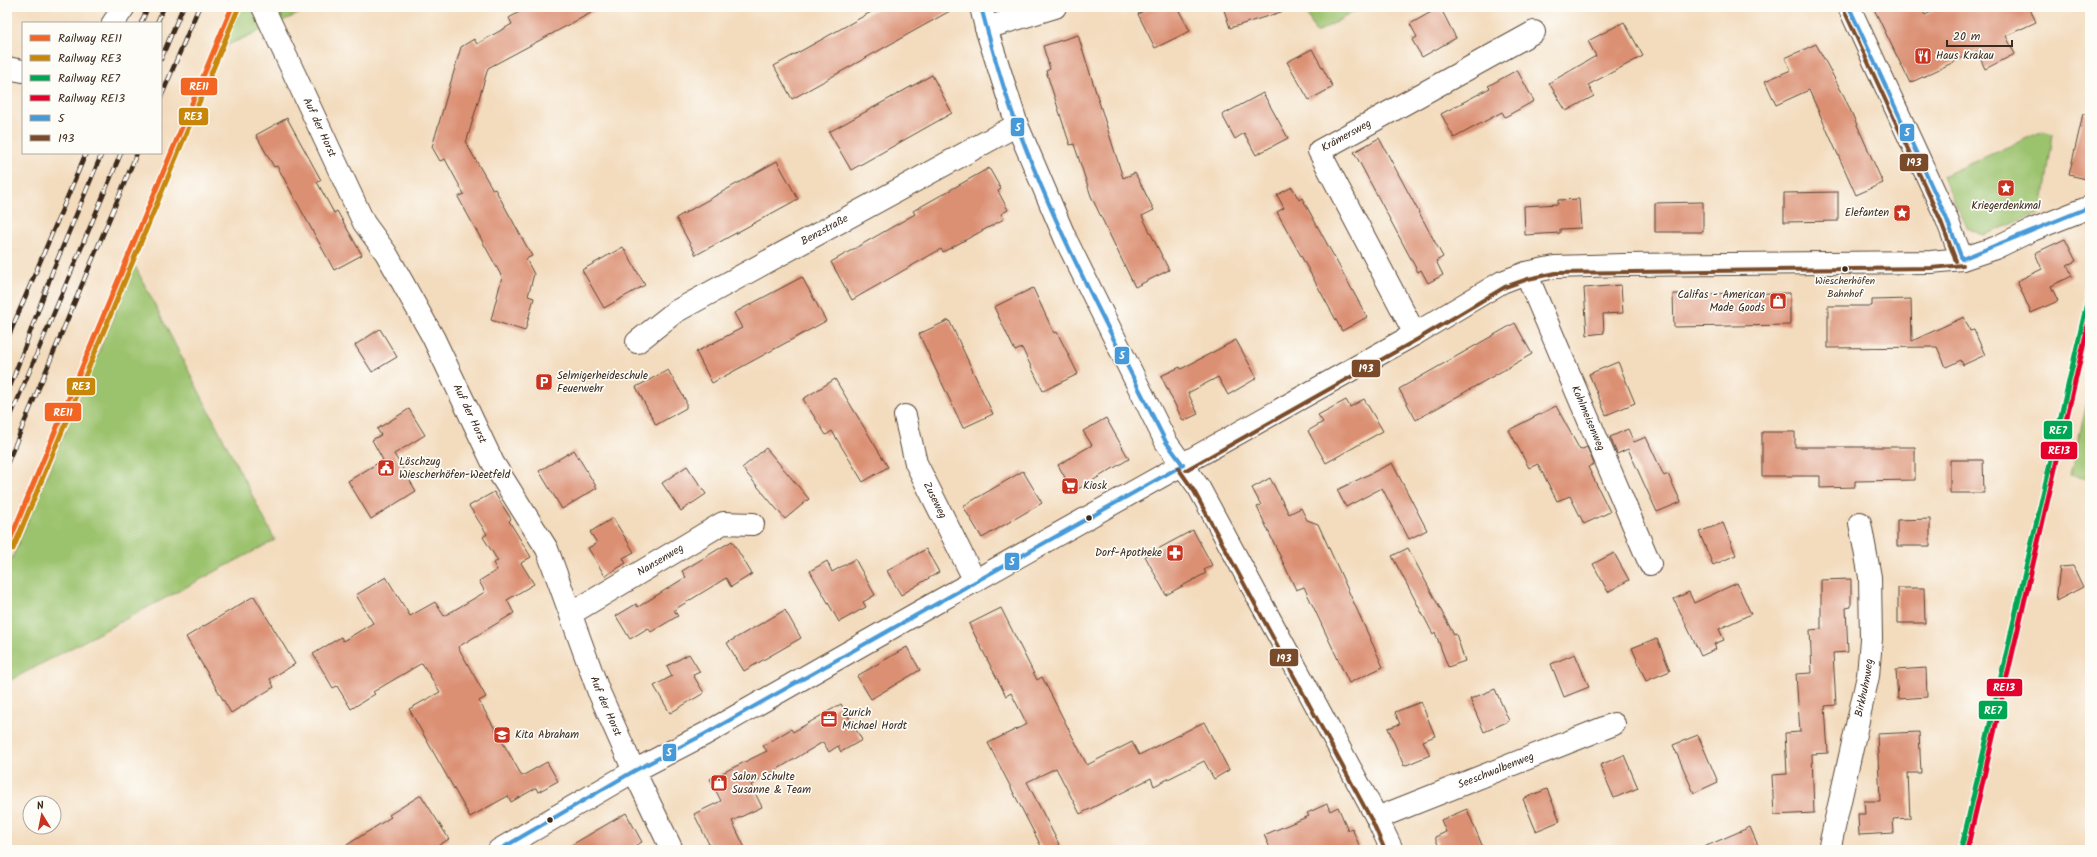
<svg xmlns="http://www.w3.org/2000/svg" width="2097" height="857" viewBox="0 0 2097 857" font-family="Kalam,sans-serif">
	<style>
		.green { fill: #9bc26d; stroke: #6b7646 }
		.building { fill: #db9073 }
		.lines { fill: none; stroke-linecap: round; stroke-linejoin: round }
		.minor-casing { stroke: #574536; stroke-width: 24 }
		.minor { stroke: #fff; stroke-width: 22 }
		.rail-casing { stroke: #3b2a1e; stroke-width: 4.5 }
		.rail { stroke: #fdfcf7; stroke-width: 3; stroke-dasharray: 9; stroke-linecap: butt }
		.bus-1-casing { stroke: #fdfcf7; stroke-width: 7 }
		.bus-2-casing { stroke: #fdfcf7; stroke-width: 7 }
		.bus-1 { stroke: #479ada; stroke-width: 4 }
		.bus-2 { stroke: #7a4b2a; stroke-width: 4 }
		.rail-1-casing { stroke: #fdfcf7; stroke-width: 8 }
		.rail-2-casing { stroke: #fdfcf7; stroke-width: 8 }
		.rail-3-casing { stroke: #fdfcf7; stroke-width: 8 }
		.rail-4-casing { stroke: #fdfcf7; stroke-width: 8 }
		.rail-1 { stroke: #f26522; stroke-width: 5 }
		.rail-2 { stroke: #c88708; stroke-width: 5 }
		.rail-3 { stroke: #00a651; stroke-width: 5 }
		.rail-4 { stroke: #e4002b; stroke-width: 5 }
		.bus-dot { fill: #3b2a1e; stroke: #fdfcf7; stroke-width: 1.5 }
		.labels { text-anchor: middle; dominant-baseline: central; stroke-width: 3.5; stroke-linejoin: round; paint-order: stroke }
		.bus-label { font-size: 10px; fill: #3b2a1e; stroke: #fdfcf7 }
		.poi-label { font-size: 11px; fill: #3b2a1e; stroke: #fdfcf7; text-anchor: start }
		.street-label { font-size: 11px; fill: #3b2a1e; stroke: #fdfcf7 }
		.line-badge { stroke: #fdfcf7; stroke-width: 1.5 }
		.badge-label { font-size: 11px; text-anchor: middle; font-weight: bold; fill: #fff }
	</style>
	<rect width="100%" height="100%" fill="#fdfcf7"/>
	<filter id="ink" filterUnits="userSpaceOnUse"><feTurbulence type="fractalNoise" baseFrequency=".025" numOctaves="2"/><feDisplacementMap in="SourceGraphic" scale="8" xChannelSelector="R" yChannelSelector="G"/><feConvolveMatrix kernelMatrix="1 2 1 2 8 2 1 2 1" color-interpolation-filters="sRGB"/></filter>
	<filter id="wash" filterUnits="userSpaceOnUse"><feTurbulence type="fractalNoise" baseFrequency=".012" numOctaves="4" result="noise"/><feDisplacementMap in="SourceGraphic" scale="16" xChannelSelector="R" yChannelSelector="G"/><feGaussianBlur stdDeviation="0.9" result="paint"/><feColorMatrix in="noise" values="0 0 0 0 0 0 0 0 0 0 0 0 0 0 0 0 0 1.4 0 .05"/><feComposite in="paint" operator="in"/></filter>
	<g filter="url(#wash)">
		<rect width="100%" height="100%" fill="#f3dbbd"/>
		<g class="green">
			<polygon points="239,7 314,7 221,48"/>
			<polygon points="1304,7 1363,7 1316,33"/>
			<polygon points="2043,131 2053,134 2042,212 1984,235 1968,229 1942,176"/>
			<polygon points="135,266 275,540 7,682 7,570"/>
			<polygon points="2090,390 2090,466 2088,479 2070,475"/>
		</g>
		<g id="blocks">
			<g class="building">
				<polygon points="528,7 602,7 488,68 466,143 493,190 495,189 532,256 526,259 534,274 528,296 534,298 525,331 491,320 502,277 458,197 464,194 445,159 440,161 432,147 461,47 474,39 477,44 512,24 509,18"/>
				<polygon points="880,7 957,7 792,99 774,66"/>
				<polygon points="1151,7 1177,7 1190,31 1155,48 1138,14"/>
				<polygon points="1223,7 1283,7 1284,11 1230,28"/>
				<polygon points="1440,7 1456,38 1422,57 1412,40 1417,37 1410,24"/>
				<polygon points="1873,7 1921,7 1925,15 1942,7 2029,7 2036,22 2006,36 2015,54 1985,69 1977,51 1910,83"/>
				<polygon points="1624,22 1643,56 1588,85 1594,96 1566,111 1549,83 1596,56 1588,41"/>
				<polygon points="1078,35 1123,178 1135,173 1154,210 1142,216 1169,270 1135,287 1091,196 1074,144 1070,145 1046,71 1050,69 1043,46"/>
				<polygon points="1816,44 1844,96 1883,183 1856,195 1809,90 1776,105 1765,81 1791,70 1785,58"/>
				<polygon points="1312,49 1333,87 1309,100 1287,62"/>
				<polygon points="1517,70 1534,101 1505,117 1502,112 1454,138 1441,114 1490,88 1488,86"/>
				<polygon points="932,75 952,113 851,170 829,132"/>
				<polygon points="1263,93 1288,138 1256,155 1244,133 1235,139 1222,115"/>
				<polygon points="2083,114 2090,114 2090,180 2069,175"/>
				<polygon points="287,118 321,180 317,182 334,213 337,211 362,255 334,270 277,166 274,167 256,135"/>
				<polygon points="1379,138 1443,257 1436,261 1443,275 1428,283 1421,270 1418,272 1354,152"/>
				<polygon points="777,161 798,199 696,255 676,218"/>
				<polygon points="989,168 1001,189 998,191 1008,210 1001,214 1004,219 943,252 941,249 852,300 831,262 915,214 913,211"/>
				<polygon points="1292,187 1299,200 1302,198 1367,317 1342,331 1277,212 1284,208 1277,195"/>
				<polygon points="1838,192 1838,221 1784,222 1784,193"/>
				<polygon points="1579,199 1581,228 1560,229 1560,233 1525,235 1524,206 1558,204 1558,200"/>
				<polygon points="1703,202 1703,232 1655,232 1655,203"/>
				<polygon points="2065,239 2076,261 2067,265 2072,276 2051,286 2058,301 2031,313 2017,281 2042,269 2035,253"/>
				<polygon points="623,247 645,285 604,308 582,270"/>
				<polygon points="802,277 826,321 712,383 696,352 742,328 734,313"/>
				<polygon points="1621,285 1623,313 1603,314 1604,333 1587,335 1584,288"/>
				<polygon points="1033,288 1054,333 1057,332 1078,374 1043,391 1022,348 1015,351 994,307"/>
				<polygon points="1790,293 1790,325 1674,327 1673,294"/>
				<polygon points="1911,299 1912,341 1964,317 1970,331 1974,330 1985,355 1963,365 1961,360 1946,367 1937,347 1828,348 1828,306 1872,306 1872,300"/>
				<polygon points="949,320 993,414 963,428 919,334"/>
				<polygon points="1515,323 1532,354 1416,420 1399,389"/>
				<polygon points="380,329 397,357 372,372 355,345"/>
				<polygon points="1236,340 1257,378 1228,395 1218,377 1188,393 1198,414 1183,421 1161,376 1180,367 1181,369"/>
				<polygon points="1618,362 1635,403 1606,415 1589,374"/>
				<polygon points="668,370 686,401 686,408 656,425 636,387"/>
				<polygon points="835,379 888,467 863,482 832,431 826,435 803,399"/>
				<polygon points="1364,399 1383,431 1326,463 1308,431 1323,422 1318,415 1346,400 1350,407"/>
				<polygon points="1556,406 1580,450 1587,447 1594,464 1588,467 1610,512 1584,524 1570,496 1557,501 1538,464 1529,468 1509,430"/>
				<polygon points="409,409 425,435 394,454 416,491 371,519 348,481 383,460 372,440 381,435 377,429"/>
				<polygon points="1106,418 1129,459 1073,492 1058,465 1092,445 1083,431"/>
				<polygon points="1628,429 1634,442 1646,437 1664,476 1668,474 1681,502 1657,512 1628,449 1617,454 1610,437"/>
				<polygon points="1762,432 1795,432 1795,447 1915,447 1915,480 1855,481 1855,487 1820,488 1820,476 1762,476"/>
				<polygon points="766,448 809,499 785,519 742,468"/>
				<polygon points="574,450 597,488 562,509 539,471"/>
				<polygon points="1950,460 1983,460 1984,493 1950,493"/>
				<polygon points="1392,463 1427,530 1409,539 1382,488 1346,507 1337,490"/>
				<polygon points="687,466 706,494 681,511 662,483"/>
				<polygon points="1023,471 1042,503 982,538 963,506"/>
				<polygon points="1270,478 1289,514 1301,508 1307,520 1318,524 1383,667 1349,683 1304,587 1296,590 1257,507 1261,505 1252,488"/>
				<polygon points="494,492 511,519 509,521 531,557 521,563 534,584 507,600 514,613 458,647 486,697 479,701 522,776 547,762 558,781 538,792 536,788 511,802 508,796 470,817 409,709 440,692 422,663 373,692 375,694 351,709 337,686 333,688 313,654 341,637 343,641 373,623 356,595 386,577 410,616 435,602 444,616 485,592 479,581 497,570 493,563 498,561 483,537 487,534 469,506"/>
				<polygon points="613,518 634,552 623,558 626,563 605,576 588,548 597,543 590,532"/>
				<polygon points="1930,519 1930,546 1897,546 1897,520"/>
				<polygon points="1723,523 1736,555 1713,565 1699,532"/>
				<polygon points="1193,530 1212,565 1204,570 1206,573 1166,595 1145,556"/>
				<polygon points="732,541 752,574 731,587 726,578 674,610 678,616 651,632 648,628 630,639 616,616 636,604 638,607 686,577 682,571"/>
				<polygon points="1408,548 1454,635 1456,634 1465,661 1448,667 1435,632 1433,634 1392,556"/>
				<polygon points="926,549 939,572 901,595 887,571"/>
				<polygon points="1614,553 1629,580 1608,592 1593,564"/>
				<polygon points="855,559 875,595 863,602 866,607 839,622 810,571 827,561 832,572"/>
				<polygon points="2073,566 2083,587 2056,601 2060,567"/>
				<polygon points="1851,579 1851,607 1846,608 1848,652 1833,653 1836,705 1825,706 1828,753 1812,754 1814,813 1774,815 1772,775 1787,774 1785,733 1800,732 1796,674 1812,673 1810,630 1821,629 1821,580"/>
				<polygon points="1737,583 1751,614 1719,629 1724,640 1714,644 1716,649 1701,656 1674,599 1689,592 1694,603"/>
				<polygon points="1898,588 1924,588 1925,623 1898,623"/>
				<polygon points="254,596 295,664 270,679 274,687 231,713 186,637"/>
				<polygon points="1001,608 1037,680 1042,677 1087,765 1132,742 1139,755 1204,722 1229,770 1214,779 1204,761 1154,786 1151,778 1080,814 1056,768 1027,782 1062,850 1043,850 988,743 1027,724 1011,693 1006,696 969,624"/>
				<polygon points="785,610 801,638 744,671 727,643"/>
				<polygon points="1657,638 1670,671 1646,681 1632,648"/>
				<polygon points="907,647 920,670 871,699 857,676"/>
				<polygon points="689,654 700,672 693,675 704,693 670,713 654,686 672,676 667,666"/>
				<polygon points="1575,654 1589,687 1564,697 1551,664"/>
				<polygon points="1926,668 1927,697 1898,699 1896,670"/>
				<polygon points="1495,689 1509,721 1484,732 1470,699"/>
				<polygon points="1421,702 1435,736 1423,741 1430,755 1404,766 1388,728 1400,724 1395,712"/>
				<polygon points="841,704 862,740 841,752 838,746 829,752 823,742 751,785 762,807 732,821 746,850 712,850 694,814 721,801 710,779 767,751 763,746 791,729 793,732"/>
				<polygon points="1919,732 1921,773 1908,773 1910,818 1893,819 1894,833 1859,835 1858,814 1865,814 1864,801 1880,801 1877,734"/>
				<polygon points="1698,735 1718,782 1694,793 1673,745"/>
				<polygon points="1624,755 1638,788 1614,798 1600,765"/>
				<polygon points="1547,789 1560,821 1536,831 1523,799"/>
				<polygon points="421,795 449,839 431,850 339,850 391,817 389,815"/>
				<polygon points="1327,804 1330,811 1338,807 1348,830 1352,828 1361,850 1271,850 1264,835 1309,816 1307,813"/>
				<polygon points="1467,809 1484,850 1440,850 1435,837 1446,832 1441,820"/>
				<polygon points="626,813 642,842 627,850 563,850"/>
				<polygon points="1750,827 1760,850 1697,850"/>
			</g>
		</g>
	</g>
	<g filter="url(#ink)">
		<use href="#blocks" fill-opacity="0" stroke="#574536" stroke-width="1"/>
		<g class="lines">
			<defs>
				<g id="minor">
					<path id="s1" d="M263,7L364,223L386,253L433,337L493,463L547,549L598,690L634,771L672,850"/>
					<polyline points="981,7 986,28 1017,125 1066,240 1166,442 1199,488 1377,818 1392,850"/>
					<polyline points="1849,7 1946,217 1962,259"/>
					<polyline points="113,23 124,7"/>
					<polyline points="986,28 1055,7"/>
					<polyline points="7,68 23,71"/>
					<path id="s2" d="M1526,273L1650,564"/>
					<path id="s3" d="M1415,334L1319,151L1534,32"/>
					<path id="s4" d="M637,342L675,312L1017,125"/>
					<path id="s5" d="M905,416L916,463L975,581"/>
					<path id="s6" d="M572,613L723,523L753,524"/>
					<path id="s7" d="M1377,818L1614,724"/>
					<polyline points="499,850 634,771 705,734 914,615 1415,334 1502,282 1526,273 1555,267 1622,265 1931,262 1962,259 1995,248 2032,230 2090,207"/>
					<path id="s8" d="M1829,850L1868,676L1871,639L1870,577L1860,523"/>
				</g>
			</defs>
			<use href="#minor" class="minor-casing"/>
			<use href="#minor" class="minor"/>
			<defs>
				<g id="rail">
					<polyline points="141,23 148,7"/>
					<polyline points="157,23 164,7"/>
					<polyline points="161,59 183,7"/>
					<polyline points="161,97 199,7"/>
					<polyline points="7,340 86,153"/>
					<polyline points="7,395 53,270 102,153"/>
					<polyline points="7,425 121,153"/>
					<polyline points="7,464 137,153"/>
				</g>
			</defs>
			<use href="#rail" class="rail-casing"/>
			<use href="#rail" class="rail"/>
			<defs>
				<g id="bus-1">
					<path d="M981,7C991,45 1001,83 1015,120C1056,232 1113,337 1166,442L1183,465"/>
					<polyline points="1849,7 1946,217 1962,259"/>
					<polyline points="1962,259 2090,207"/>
					<polyline points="499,850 634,771 705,734 1183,465"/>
				</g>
				<g id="bus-2">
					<polyline points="1844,10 1940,219 1956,261"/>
					<polyline points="1178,468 1194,491 1372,821 1385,850"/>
					<polyline points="1186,470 1418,339 1505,287 1528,279 1556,273 1931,268 1963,265"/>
				</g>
			</defs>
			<use href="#bus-1" class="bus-1-casing"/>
			<use href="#bus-2" class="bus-2-casing"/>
			<use href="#bus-1" class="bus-1"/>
			<use href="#bus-2" class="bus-2"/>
			<defs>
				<polyline id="rail-1" points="7,547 232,7"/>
				<polyline id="rail-2" points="13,549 238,9"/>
				<polyline id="rail-3" points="1961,850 2090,290"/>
				<polyline id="rail-4" points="1967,850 2090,317"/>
			</defs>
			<use href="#rail-1" class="rail-1-casing"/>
			<use href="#rail-2" class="rail-2-casing"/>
			<use href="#rail-3" class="rail-3-casing"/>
			<use href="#rail-4" class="rail-4-casing"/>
			<use href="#rail-1" class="rail-1"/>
			<use href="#rail-2" class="rail-2"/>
			<use href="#rail-3" class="rail-3"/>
			<use href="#rail-4" class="rail-4"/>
		</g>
	</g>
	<defs>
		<symbol id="restaurant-square" viewBox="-11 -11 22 22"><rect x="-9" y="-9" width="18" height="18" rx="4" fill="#c8321e" stroke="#fdfcf7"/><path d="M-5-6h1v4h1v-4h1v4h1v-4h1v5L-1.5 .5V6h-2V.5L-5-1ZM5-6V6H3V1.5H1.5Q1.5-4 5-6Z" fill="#fff"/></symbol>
		<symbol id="sight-square" viewBox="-11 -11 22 22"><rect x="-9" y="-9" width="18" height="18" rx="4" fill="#c8321e" stroke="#fdfcf7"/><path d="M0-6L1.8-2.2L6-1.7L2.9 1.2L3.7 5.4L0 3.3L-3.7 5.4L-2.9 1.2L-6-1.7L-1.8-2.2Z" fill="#fff"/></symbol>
		<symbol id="shop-square" viewBox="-11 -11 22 22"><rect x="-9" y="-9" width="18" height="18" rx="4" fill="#c8321e" stroke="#fdfcf7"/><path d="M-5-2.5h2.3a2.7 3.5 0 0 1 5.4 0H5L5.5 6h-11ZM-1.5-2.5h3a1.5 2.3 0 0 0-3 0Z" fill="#fff"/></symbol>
		<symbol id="parking-square" viewBox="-11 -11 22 22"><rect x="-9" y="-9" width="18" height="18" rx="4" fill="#c8321e" stroke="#fdfcf7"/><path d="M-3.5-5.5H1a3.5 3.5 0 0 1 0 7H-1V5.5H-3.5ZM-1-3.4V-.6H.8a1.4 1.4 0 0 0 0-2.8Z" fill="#fff"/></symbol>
		<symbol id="civic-square" viewBox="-11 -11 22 22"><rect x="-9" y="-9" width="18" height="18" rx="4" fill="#c8321e" stroke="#fdfcf7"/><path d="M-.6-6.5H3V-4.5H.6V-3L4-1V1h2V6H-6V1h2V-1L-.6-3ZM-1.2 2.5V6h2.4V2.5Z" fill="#fff"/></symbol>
		<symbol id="supermarket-square" viewBox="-11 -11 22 22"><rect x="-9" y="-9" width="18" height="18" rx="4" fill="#c8321e" stroke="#fdfcf7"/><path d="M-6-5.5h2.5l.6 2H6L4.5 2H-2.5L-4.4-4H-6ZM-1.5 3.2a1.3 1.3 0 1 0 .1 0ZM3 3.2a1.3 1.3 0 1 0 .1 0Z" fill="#fff"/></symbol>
		<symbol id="pharmacy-square" viewBox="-11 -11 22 22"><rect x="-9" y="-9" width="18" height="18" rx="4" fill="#c8321e" stroke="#fdfcf7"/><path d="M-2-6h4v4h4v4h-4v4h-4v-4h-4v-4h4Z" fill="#fff"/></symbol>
		<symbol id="office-square" viewBox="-11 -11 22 22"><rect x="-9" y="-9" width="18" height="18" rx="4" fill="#c8321e" stroke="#fdfcf7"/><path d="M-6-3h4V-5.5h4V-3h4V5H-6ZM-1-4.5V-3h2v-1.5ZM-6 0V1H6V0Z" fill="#fff"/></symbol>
		<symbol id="school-square" viewBox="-11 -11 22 22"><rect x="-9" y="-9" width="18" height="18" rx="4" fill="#c8321e" stroke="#fdfcf7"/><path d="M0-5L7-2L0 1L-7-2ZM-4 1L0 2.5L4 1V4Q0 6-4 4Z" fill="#fff"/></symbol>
	</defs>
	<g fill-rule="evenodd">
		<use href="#restaurant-square" x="1913" y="46" width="20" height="20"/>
		<use href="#sight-square" x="1996" y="178" width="20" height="20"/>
		<use href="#sight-square" x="1892" y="203" width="20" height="20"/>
		<use href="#shop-square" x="1768" y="291" width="20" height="20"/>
		<use href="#parking-square" x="534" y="372" width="20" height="20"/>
		<use href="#civic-square" x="376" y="458" width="20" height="20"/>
		<use href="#supermarket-square" x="1060" y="476" width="20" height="20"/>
		<use href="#pharmacy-square" x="1165" y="543" width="20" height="20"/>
		<use href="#office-square" x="819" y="709" width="20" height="20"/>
		<use href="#school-square" x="492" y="725" width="20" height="20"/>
		<use href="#shop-square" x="709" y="773" width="20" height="20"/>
	</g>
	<g class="bus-dot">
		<circle cx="1845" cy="269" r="3.5"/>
		<circle cx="1089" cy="518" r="3.5"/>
		<circle cx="550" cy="820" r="3.5"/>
	</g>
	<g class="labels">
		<g class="bus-label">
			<text x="1845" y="281">Wiescherhöfen<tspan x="1845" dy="13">Bahnhof</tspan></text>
		</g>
		<g class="poi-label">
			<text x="1936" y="56">Haus Krakau</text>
			<text x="2006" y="206" text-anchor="middle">Kriegerdenkmal</text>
			<text x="1889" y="213" text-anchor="end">Elefanten</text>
			<text x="1765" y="295" text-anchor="end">Califas - American<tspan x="1765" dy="13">Made Goods</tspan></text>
			<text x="557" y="376">Selmigerheideschule<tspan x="557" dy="13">Feuerwehr</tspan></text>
			<text x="399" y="462">Löschzug<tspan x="399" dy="13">Wiescherhöfen-Weetfeld</tspan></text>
			<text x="1083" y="486">Kiosk</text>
			<text x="1162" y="553" text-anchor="end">Dorf-Apotheke</text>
			<text x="842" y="713">Zurich<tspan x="842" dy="13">Michael Hordt</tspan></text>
			<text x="515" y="735">Kita Abraham</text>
			<text x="732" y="777">Salon Schulte<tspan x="732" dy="13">Susanne &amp; Team</tspan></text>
		</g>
		<g class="street-label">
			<text stroke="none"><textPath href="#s1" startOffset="133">Auf der Horst</textPath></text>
			<text stroke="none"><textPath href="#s3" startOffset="238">Krämersweg</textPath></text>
			<text stroke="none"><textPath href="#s4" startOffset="219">Benzstraße</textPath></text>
			<text stroke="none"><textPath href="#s1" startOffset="457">Auf der Horst</textPath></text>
			<text stroke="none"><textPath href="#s2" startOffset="158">Kohlmeisenweg</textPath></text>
			<text stroke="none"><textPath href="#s5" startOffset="90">Zuseweg</textPath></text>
			<text stroke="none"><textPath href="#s6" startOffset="103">Nansenweg</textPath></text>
			<text stroke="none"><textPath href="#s8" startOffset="166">Birkhuhnweg</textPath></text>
			<text stroke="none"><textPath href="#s1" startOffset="781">Auf der Horst</textPath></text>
			<text stroke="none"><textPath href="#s7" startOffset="128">Seeschwalbenweg</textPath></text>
		</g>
	</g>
	<g class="line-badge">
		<rect x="180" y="77" width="38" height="19" rx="4" fill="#f26522"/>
		<rect x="178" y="107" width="31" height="19" rx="4" fill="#c88708"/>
		<rect x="1010" y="117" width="15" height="20" rx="4" fill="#479ada"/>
		<rect x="1899" y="123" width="16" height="19" rx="4" fill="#479ada"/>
		<rect x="1899" y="153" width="30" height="19" rx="4" fill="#7a4b2a"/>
		<rect x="1114" y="346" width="16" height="19" rx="4" fill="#479ada"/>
		<rect x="1351" y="359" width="30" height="19" rx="4" fill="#7a4b2a"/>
		<rect x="66" y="377" width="30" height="19" rx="4" fill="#c88708"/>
		<rect x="44" y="402" width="38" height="20" rx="4" fill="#f26522"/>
		<rect x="2043" y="420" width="30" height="20" rx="4" fill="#00a651"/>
		<rect x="2040" y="441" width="38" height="19" rx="4" fill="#e4002b"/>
		<rect x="1004" y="552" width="16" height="19" rx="4" fill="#479ada"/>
		<rect x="1269" y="648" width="30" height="19" rx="4" fill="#7a4b2a"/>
		<rect x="1986" y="678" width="37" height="19" rx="4" fill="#e4002b"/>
		<rect x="1978" y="700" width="30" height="20" rx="4" fill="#00a651"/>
		<rect x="662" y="743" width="15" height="19" rx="4" fill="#479ada"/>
	</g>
	<g class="badge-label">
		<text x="199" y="90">RE11</text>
		<text x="193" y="120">RE3</text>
		<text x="1018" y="131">5</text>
		<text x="1907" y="136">5</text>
		<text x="1914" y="166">193</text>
		<text x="1122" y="359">5</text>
		<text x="1366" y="372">193</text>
		<text x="81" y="390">RE3</text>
		<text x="63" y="416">RE11</text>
		<text x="2058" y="434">RE7</text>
		<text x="2059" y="454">RE13</text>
		<text x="1012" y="565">5</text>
		<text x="1284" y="662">193</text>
		<text x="2004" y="691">RE13</text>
		<text x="1993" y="714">RE7</text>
		<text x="669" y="756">5</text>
	</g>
	<rect width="2097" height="857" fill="none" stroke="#fdfcf7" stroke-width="24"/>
	<rect x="22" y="22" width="140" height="132" fill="#fdfcf7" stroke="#afa8a0"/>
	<rect x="30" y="35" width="20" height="6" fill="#f26522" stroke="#afa8a0"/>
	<text x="58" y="42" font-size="12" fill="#3b2a1e">Railway RE11</text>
	<rect x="30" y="55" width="20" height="6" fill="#c88708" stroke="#afa8a0"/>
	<text x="58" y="62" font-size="12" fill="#3b2a1e">Railway RE3</text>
	<rect x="30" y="75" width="20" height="6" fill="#00a651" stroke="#afa8a0"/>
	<text x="58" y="82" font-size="12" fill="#3b2a1e">Railway RE7</text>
	<rect x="30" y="95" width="20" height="6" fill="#e4002b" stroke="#afa8a0"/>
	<text x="58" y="102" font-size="12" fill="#3b2a1e">Railway RE13</text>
	<rect x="30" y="115" width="20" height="6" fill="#479ada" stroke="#afa8a0"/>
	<text x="58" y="122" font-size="12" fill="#3b2a1e">5</text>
	<rect x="30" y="135" width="20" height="6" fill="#7a4b2a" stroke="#afa8a0"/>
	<text x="58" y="142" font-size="12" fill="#3b2a1e">193</text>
	<g transform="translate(42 815) rotate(350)"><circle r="19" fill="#fdfcf7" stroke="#afa8a0"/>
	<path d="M0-3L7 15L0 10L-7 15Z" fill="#c8321e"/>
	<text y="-6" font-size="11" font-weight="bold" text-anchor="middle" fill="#3b2a1e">N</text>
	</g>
	<path d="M1947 40v6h65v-6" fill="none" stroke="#3b2a1e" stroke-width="2"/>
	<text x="1953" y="40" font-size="12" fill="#3b2a1e" stroke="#fdfcf7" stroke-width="3" paint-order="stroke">20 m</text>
</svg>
